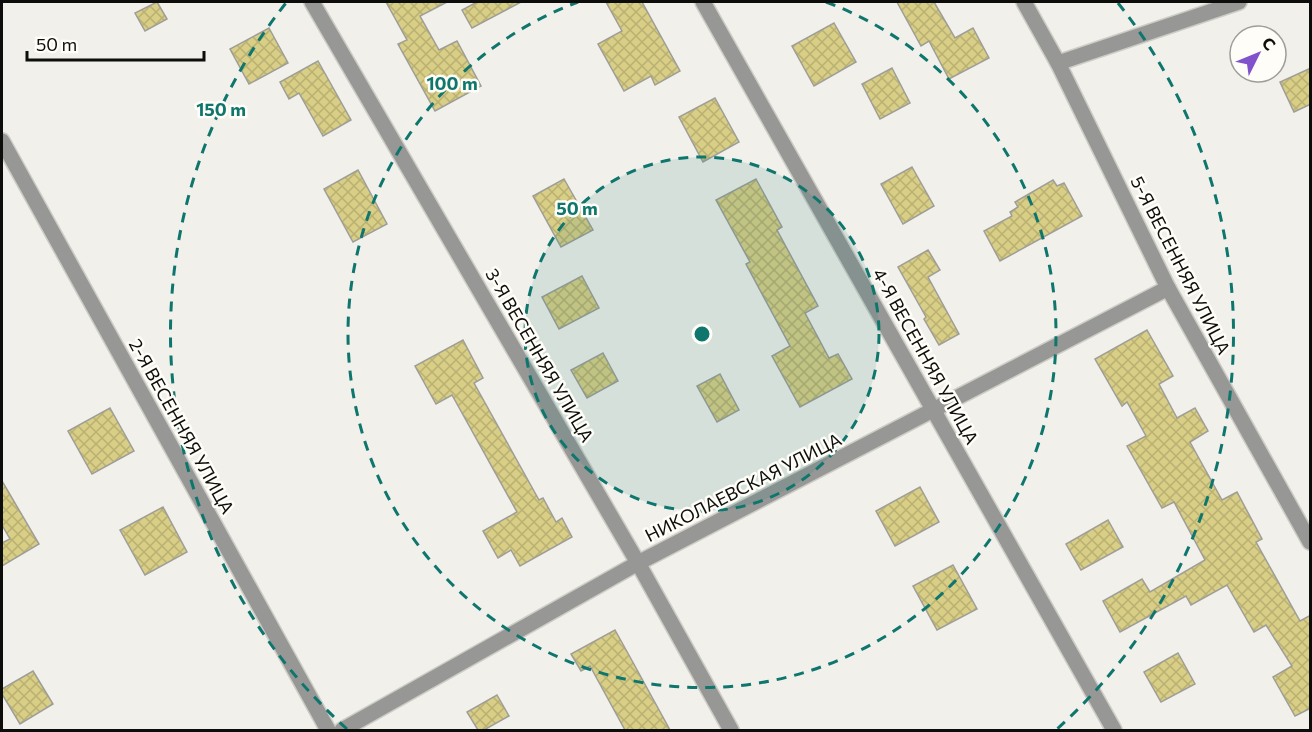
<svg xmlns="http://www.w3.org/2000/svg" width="1312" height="732" viewBox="0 0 1312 732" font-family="Commissioner,sans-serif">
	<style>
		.building { fill: url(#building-cross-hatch); stroke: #9e9e99; stroke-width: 1.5 }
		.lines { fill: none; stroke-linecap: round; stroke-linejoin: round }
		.minor-casing { stroke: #cdccc7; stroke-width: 18 }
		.minor { stroke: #979795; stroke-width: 15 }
		.ring { fill: none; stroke: #0f766e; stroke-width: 3; stroke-dasharray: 10 8 }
		.labels { text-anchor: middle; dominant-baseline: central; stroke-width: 5; stroke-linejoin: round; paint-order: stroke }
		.street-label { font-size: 18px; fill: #0d0d0b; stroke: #fefdf8 }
		.centre { fill: #0f766e; stroke: #fefdf8; stroke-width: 3 }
		.ring-label { font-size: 18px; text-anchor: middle; font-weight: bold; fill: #0f766e; stroke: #fefdf8; stroke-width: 5; stroke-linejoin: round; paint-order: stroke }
	</style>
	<defs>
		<pattern id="building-cross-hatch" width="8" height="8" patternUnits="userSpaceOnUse" patternTransform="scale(1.5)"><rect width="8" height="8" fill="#d9ce86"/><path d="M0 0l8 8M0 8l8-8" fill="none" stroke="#b9b072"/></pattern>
	</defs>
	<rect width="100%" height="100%" fill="#f1f0eb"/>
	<g class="building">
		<polygon points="157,2 167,19 145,31 135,13"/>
		<polygon points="386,2 447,2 420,16 439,50 457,41 481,86 435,111 398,44 407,40"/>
		<polygon points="477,2 521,2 472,28 462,10"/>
		<polygon points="606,2 642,2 680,71 655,85 651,76 624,91 598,44 622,31"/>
		<polygon points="897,2 934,2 955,38 973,28 989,58 949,79 929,41 921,46"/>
		<polygon points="834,23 856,62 814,86 792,46"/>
		<polygon points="269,28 288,63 249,84 230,49"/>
		<polygon points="318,61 351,120 323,136 299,93 289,99 280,82"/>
		<polygon points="892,68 910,103 880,119 862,84"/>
		<polygon points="1311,68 1311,104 1294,112 1280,82"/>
		<polygon points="715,98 739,142 703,162 679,117"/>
		<polygon points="912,167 934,206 903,224 881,184"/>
		<polygon points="358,170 387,224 353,242 324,189"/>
		<polygon points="564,179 593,230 561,247 533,196"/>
		<polygon points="756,179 782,227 777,230 818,306 805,313 829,358 838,354 852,379 800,407 772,356 790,346 746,264 750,262 716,200"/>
		<polygon points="1053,180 1057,186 1064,183 1082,216 1000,261 984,231 1012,216 1010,212 1018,207 1015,202"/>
		<polygon points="928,250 940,270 928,277 959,334 939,345 924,319 926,317 898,267"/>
		<polygon points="582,276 599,308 559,329 542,297"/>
		<polygon points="1147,330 1173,376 1159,384 1177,418 1195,408 1208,431 1190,442 1222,500 1237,492 1262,539 1256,542 1300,621 1311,615 1311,708 1295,716 1273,677 1292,666 1266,625 1254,632 1227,585 1191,605 1186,596 1120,632 1103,601 1142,579 1150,592 1205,560 1174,502 1162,508 1127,446 1146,436 1127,402 1122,406 1095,359"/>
		<polygon points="463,340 483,378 474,383 539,500 543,498 556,522 562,518 572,537 520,566 511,550 498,558 483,531 517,512 452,395 436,404 415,366"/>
		<polygon points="603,353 618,381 587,398 571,370"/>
		<polygon points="720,374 739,410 717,422 697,386"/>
		<polygon points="110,408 134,451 92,474 68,431"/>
		<polygon points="2,481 39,544 2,566 2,543 10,539 2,525"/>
		<polygon points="920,487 939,522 895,546 876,511"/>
		<polygon points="163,507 187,552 145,575 120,530"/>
		<polygon points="1108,520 1123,547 1081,570 1066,544"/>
		<polygon points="953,565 977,609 937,630 913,586"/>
		<polygon points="615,630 630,657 670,730 625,730 590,666 581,671 571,654"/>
		<polygon points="1178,653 1195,684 1161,702 1144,672"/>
		<polygon points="33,671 53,704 20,724 2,694 2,689"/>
		<polygon points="497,695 509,716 484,730 478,730 467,712"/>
	</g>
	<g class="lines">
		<defs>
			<g id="minor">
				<polyline points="312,2 638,563 731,730"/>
				<polyline points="703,2 1114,730"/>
				<polyline points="1024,2 1058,63 1168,288 1310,542"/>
				<polyline points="1058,63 1239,2"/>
				<polyline points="2,141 328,730"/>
				<polyline points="342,730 638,563 1168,288"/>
			</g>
		</defs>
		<use href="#minor" class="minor-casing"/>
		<use href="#minor" class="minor"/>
	</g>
	<circle cx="702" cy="334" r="177" fill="#0f766e" fill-opacity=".12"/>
	<g class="ring">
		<circle cx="702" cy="334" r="177"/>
		<path d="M826 2A354 354 0 1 1 578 2"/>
		<path d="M347 729A531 531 0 0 1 286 3M1118 3A531 531 0 0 1 1057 729"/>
	</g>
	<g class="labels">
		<g class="street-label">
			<text transform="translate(1181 265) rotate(63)">5-Я ВЕСЕННЯЯ УЛИЦА</text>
			<text transform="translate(540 355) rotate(60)">3-Я ВЕСЕННЯЯ УЛИЦА</text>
			<text transform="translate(926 356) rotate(61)">4-Я ВЕСЕННЯЯ УЛИЦА</text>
			<text transform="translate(182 426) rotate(61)">2-Я ВЕСЕННЯЯ УЛИЦА</text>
			<text transform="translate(743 487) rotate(-27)">НИКОЛАЕВСКАЯ УЛИЦА</text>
		</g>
	</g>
	<circle cx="702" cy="334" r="9" class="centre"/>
	<g class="ring-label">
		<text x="452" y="90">100 m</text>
		<text x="221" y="116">150 m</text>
		<text x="577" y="215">50 m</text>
	</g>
	<rect width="1312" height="732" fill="none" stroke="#0d0d0b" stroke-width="6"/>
	<g transform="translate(1258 54) rotate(47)"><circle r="28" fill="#fefdf8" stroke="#9e9d99" stroke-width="1.5"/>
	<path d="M0-4.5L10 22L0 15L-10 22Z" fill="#8053cc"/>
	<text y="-9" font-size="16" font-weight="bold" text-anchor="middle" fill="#0d0d0b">С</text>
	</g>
	<path d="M27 51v9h177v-9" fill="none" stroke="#0d0d0b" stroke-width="3"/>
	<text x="36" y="51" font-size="18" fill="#0d0d0b" stroke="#fefdf8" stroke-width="4.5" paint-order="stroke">50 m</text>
</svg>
